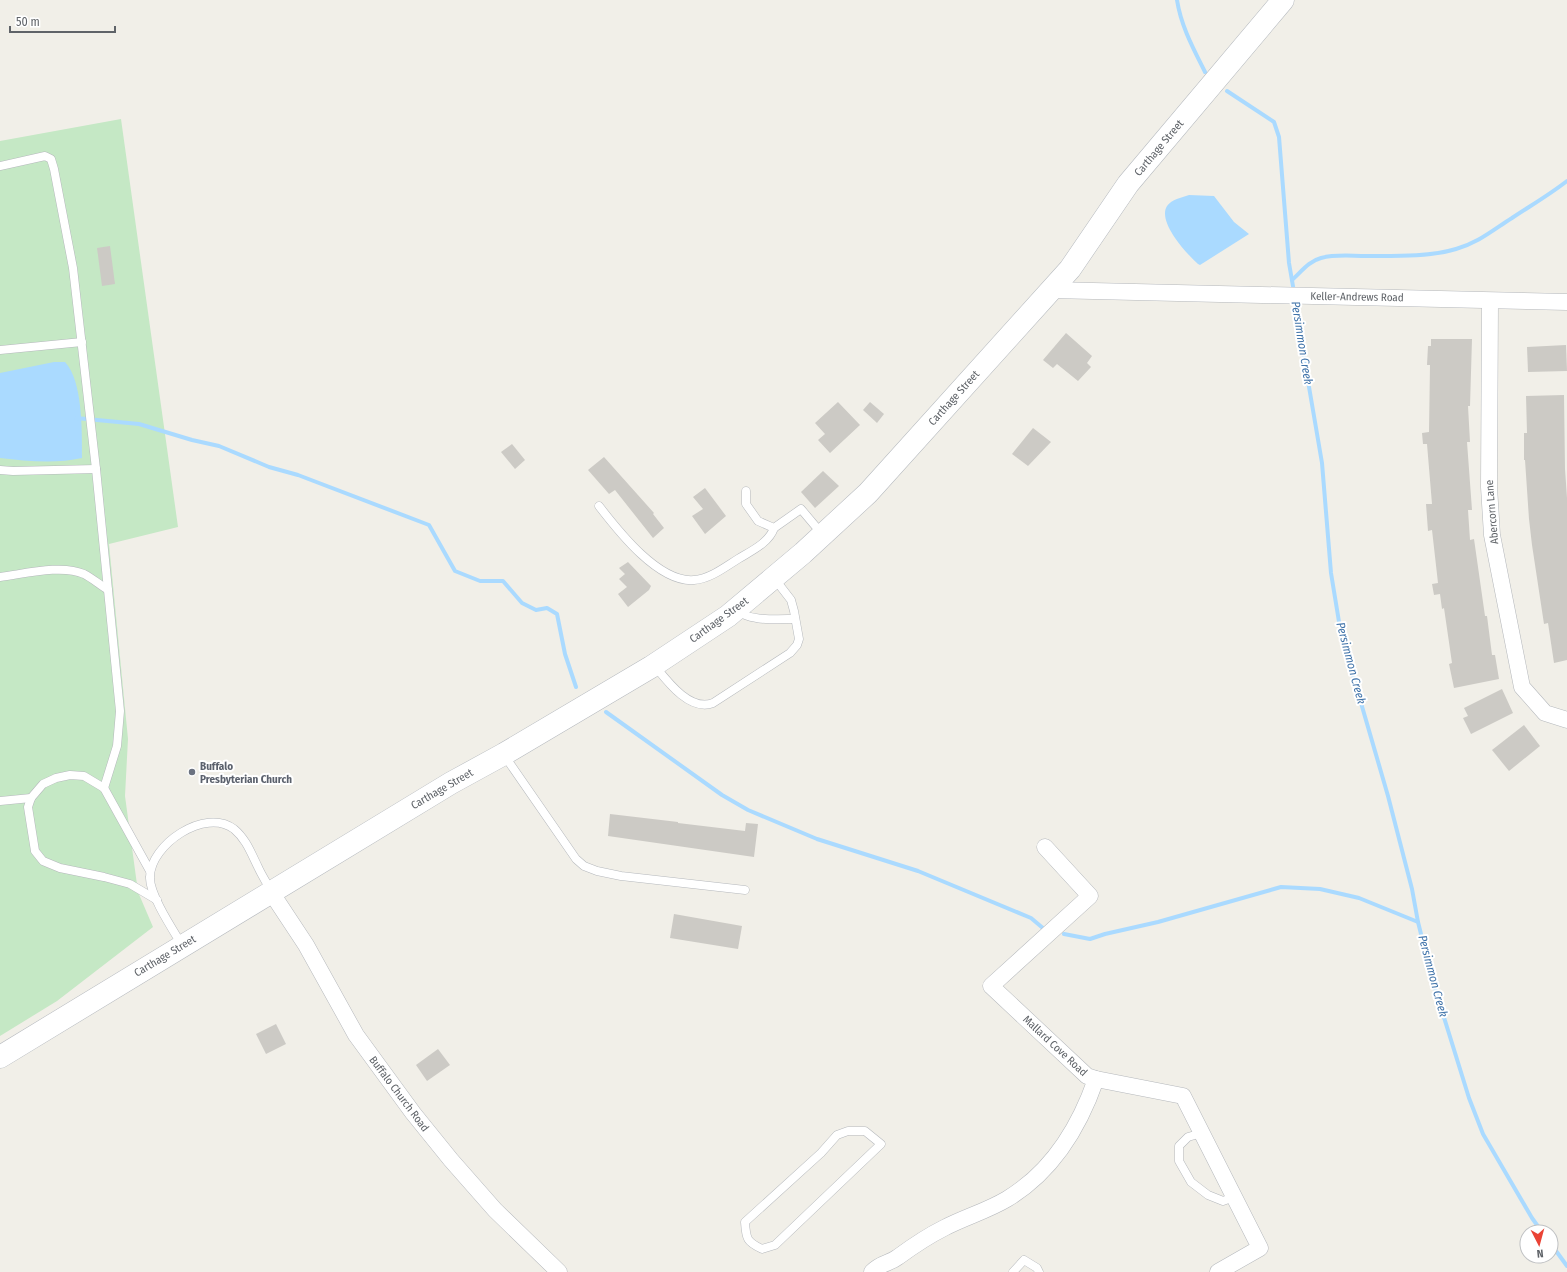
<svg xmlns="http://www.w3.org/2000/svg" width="1567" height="1272" viewBox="0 0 1567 1272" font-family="'Fira Sans Condensed',sans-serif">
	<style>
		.green { fill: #c5e8c5 }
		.water { fill: #aadaff }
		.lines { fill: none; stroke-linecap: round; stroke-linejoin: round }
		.stream { stroke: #aadaff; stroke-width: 4 }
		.building { fill: #cccac5 }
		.service-casing { stroke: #b5b8bc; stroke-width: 9 }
		.minor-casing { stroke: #b5b8bc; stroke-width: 17 }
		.secondary-casing { stroke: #b6babf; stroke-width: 23 }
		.service { stroke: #fff; stroke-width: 8 }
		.minor { stroke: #fff; stroke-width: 16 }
		.secondary { stroke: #fff; stroke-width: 22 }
		.worship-dot { fill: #6b7280; stroke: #fff; stroke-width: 1.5 }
		.labels { text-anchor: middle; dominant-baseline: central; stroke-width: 4; stroke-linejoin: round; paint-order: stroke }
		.street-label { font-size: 11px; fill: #5f6368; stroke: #fff }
		.worship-label { font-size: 11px; font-weight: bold; fill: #5b616d; stroke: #fff; text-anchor: start }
		.water-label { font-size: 12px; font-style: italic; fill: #4174aa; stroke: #fff }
	</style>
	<rect width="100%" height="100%" fill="#f1efe8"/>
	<polygon class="green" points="121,119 178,527 109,544 128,739 125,796 138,892 153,927 57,1001 0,1036 0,141"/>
	<g class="water">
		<path d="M1189,195L1214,196L1234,222L1249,234L1200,265L1198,264C1187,254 1157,222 1167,206C1172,199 1181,198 1189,195Z"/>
		<path d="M54,362H65C83,381 82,432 82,458C56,464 26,461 0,458V373Z"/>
	</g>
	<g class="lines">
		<g class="stream">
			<path d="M1177,0C1181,26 1193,48 1205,72"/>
			<polyline points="1227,91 1274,122 1279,137 1289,263 1294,292"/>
			<path d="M1292,280C1301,272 1309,261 1321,258C1336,254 1350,256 1366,256C1394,256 1430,257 1456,249C1478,243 1493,230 1512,218C1530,206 1549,195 1567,181"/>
			<polyline points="1294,299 1322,463 1331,573 1341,634 1388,796 1412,889 1418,922 1433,982 1469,1098 1483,1134 1532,1218 1542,1232"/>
			<polyline points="76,418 139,424 192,440 219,446 269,467 298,475 429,525 455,571 480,581 503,581 522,603 536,610 547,608 557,614 565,654 576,687"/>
			<polyline points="606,712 722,795 748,810 817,839 918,871 1031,918 1044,929"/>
			<polyline points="1064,934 1090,939 1105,934 1158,922 1281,887 1320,889 1359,898 1418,922"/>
			<polyline points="1551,1244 1567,1266"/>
		</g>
	</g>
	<g class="building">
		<polygon points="110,246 115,284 102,286 97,248"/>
		<polygon points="1066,333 1092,356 1087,363 1091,367 1078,381 1057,364 1053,368 1043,360"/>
		<polygon points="1431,339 1472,339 1470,406 1468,406 1470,442 1467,442 1472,510 1468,510 1470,540 1474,539 1485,616 1487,616 1492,655 1495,655 1499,679 1454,688 1449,664 1452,663 1444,608 1442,609 1440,594 1434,595 1432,584 1438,583 1432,530 1428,531 1426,504 1432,504 1427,444 1423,444 1422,433 1429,432 1430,365 1427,365 1428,346 1431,346"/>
		<polygon points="1566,345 1567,371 1528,372 1527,347"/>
		<polygon points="1564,395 1565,469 1567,498 1567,660 1554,663 1548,623 1544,624 1532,545 1529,519 1525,460 1524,460 1524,433 1527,433 1526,396"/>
		<polygon points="838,402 860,425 830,453 818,440 825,434 815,423"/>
		<polygon points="870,402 884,414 877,423 863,410"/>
		<polygon points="1033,428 1051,442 1028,466 1012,454"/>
		<polygon points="512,444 525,460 515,469 501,452"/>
		<polygon points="604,457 654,513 653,514 664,528 653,538 615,490 609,494 588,470"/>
		<polygon points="823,471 839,486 815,508 801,492"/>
		<polygon points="705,488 726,516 705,534 692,516 703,509 693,497"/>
		<polygon points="628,562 651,586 649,590 628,607 618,594 627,587 619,579 625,574 619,568"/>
		<polygon points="1502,689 1513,713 1471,734 1463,718 1468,716 1464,708"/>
		<polygon points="1524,725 1540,746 1509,771 1492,750"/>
		<polygon points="610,814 678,822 678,823 745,831 746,823 758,824 754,857 608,836"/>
		<polygon points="674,914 742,926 738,949 670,938"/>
		<polygon points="276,1024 286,1044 266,1054 256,1034"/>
		<polygon points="438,1049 450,1065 427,1081 416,1065"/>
	</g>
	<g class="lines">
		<defs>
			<g id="service">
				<polyline points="0,166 45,156 51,159 54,169 73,268 96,469 120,711 117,746 104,788"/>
				<polyline points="0,350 82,342"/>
				<polyline points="0,470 13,471 96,469"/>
				<polyline points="746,491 746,504 758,521 774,528 801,509 822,534"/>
				<path d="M599,506C619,532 659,583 694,580C710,579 725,567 738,559C751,551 769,543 774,528"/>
				<path d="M0,577C24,574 62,564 84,574C92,578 100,585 108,590"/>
				<path d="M737,609C745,622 781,619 795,619"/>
				<path d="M655,666C667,681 690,712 713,703L790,653L797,645L799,639L794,611L791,600L774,578"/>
				<polyline points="504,755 576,859 584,866 597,871 621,876 745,890"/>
				<polyline points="0,801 31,798"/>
				<polyline points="150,871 104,788 84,776 70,775 56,778 43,784 31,798 28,807 35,851 43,861 60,868 104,877 130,884 157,900"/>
				<path d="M182,945C173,930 149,894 150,877C150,845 205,807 234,829C246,839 251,853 258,867C262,876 267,883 271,891"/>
				<path d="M848,1131H865L881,1144L775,1245L762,1249C747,1242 746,1239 745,1222L821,1153L837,1135Z"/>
				<polyline points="1202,1133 1188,1137 1179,1146 1179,1161 1191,1182 1208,1195 1223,1201 1234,1197"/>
				<polyline points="1013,1272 1024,1260 1037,1268 1039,1272"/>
			</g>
			<g id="minor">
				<polyline points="1051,290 1567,302"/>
				<polyline points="1490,301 1489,487 1492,535 1522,687 1545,713 1567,720"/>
				<polyline points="1045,847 1090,896 991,986 1087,1076 1096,1079 1183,1096 1260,1248 1218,1272"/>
				<polyline points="271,892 306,945 356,1035 413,1113 451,1160 495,1210 559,1272"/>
				<path d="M872,1272C882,1262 889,1264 898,1257C913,1246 928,1236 944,1228C965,1217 987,1211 1007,1199C1052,1172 1079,1128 1096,1079"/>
			</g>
			<polyline id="secondary" points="0,1057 451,783 504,754 651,667 728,616 803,553 868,493 1070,269 1128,184 1283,0"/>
		</defs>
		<use href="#service" class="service-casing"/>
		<use href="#minor" class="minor-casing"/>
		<use href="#secondary" class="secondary-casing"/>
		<use href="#service" class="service"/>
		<use href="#minor" class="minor"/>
		<use href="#secondary" class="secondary"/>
	</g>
	<circle class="worship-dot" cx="192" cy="772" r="4"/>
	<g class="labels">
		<g class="street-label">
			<text transform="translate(1159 148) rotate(-50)">Carthage Street</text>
			<text transform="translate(1357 297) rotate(1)">Keller-Andrews Road</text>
			<text transform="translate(954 398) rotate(-48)">Carthage Street</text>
			<text transform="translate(1492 512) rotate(-95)">Abercorn Lane</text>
			<text transform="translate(719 620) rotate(-36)">Carthage Street</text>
			<text transform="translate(442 789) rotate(-30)">Carthage Street</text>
			<text transform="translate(165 956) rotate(-31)">Carthage Street</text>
			<text transform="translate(1055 1046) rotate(43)">Mallard Cove Road</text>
			<text transform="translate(399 1094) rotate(53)">Buffalo Church Road</text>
		</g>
		<g class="worship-label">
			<text x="200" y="766">Buffalo<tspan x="200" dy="13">Presbyterian Church</tspan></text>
		</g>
		<g class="water-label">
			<text transform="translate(1302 343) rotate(81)">Persimmon Creek</text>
			<text transform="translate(1351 663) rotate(75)">Persimmon Creek</text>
			<text transform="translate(1433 976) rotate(75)">Persimmon Creek</text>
		</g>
	</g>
	<g transform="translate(1539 1244) rotate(174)"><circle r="19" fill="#ffffff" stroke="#bfc1c3"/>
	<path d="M0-3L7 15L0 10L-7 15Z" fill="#ea4335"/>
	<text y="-6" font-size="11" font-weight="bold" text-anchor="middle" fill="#5f6368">N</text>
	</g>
	<path d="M10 26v6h105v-6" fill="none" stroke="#5f6368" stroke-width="2"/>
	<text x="16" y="26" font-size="12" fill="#5f6368" stroke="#ffffff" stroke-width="3" paint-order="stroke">50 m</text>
</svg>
